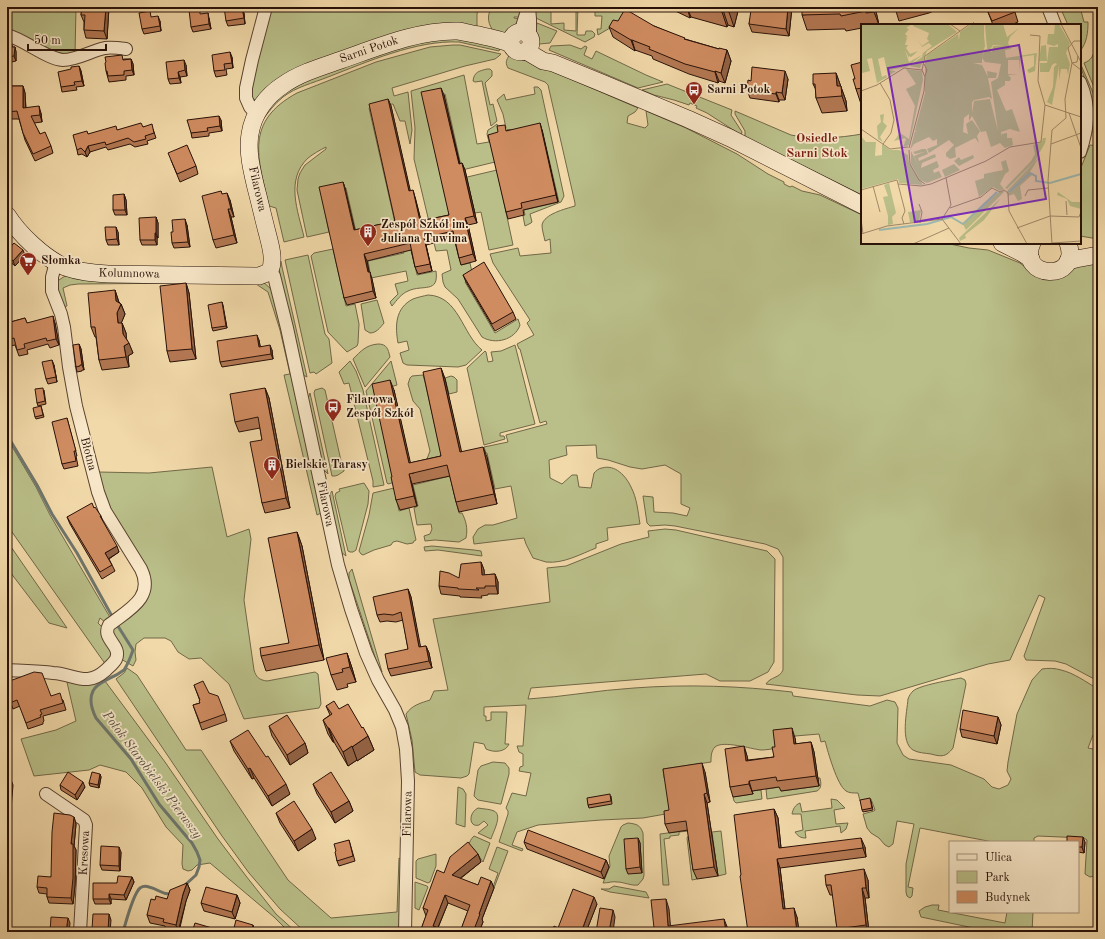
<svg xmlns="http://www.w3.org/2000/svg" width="1105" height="939" viewBox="0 0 1105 939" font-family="'Old Standard TT',serif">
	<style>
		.green { fill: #babf89; stroke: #716848 }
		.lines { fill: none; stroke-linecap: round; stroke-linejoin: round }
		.stream { stroke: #6e766d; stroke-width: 3 }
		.street-casing { stroke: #5a4330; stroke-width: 14 }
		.secondary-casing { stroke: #281108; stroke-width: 18 }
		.street { stroke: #f7e6c7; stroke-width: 12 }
		.secondary { stroke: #f7e6c7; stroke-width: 17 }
		.wall { fill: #b37853; stroke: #281108 }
		.shaded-wall { fill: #926244; stroke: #281108 }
		.building { fill: #d08c61; stroke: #281108 }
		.labels { text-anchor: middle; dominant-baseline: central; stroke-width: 3.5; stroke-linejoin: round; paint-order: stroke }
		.street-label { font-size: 12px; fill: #281108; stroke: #f7e6c7 }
		.poi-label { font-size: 12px; font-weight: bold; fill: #281108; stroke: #f7e6c7; text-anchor: start }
		.neighbourhood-label { font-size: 13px; font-weight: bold; fill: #7a1f14; stroke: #f7e6c7 }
		.water-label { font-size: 13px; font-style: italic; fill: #514c43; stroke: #f7e6c7 }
		.inset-river { fill: none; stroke: #9db9b1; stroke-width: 2 }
		.inset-road { fill: none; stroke: #a18969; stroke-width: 1 }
		.view { fill: #7b2cbf; fill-opacity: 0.15; stroke: #7b2cbf; stroke-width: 2 }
		.inset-edge { fill: none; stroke: #281108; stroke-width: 2 }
	</style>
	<rect width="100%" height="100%" fill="#f2d9a9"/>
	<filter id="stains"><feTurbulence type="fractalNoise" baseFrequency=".005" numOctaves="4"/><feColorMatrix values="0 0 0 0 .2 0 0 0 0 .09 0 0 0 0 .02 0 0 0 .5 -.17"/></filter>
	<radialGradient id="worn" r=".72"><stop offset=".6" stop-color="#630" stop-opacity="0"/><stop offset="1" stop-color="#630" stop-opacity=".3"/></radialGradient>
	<g class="green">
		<polygon points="7,7 76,7 75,55 63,58 7,32"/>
		<path d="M269,7H479L477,14V27H440L255,100C251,98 251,94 251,90Z"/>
		<path d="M492,7H520L519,17H514V18L519,19L521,28L504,34L495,33C488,25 486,16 492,7Z"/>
		<polygon points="537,7 551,7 551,24 564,23 564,30 576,31 576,7 578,7 577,35 585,35 586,31 592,31 595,34 594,37 585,42 536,18 534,12 535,8"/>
		<polygon points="595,7 633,7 615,25 598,35 597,29 601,29 602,16 595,16"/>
		<path d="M1060,7H1080L1084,22H1088C1088,32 1087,43 1080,51V25H1068Z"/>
		<path d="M1092,7H1098V97L1084,63C1087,62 1090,60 1092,57C1099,46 1096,19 1092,7Z"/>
		<path d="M537,23L557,31L550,43L539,44C535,37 536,30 537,23Z"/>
		<path d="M447,37L500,47L499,51L459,42C416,40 367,62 328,77C313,83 296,87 283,97C274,104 268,113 261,122L272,103L297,84L397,48Z"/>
		<path d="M453,45H460L501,54L499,56L495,59L465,66L392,88L394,96L408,92L412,130L410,144L405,121H400L393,104L369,108L396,227L357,236L346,188L321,193L329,232L307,237L297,190L298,179L300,173L305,165L326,149V147C320,150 313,154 308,158C285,180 298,211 304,237L284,242L276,208L269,206C258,157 244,122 297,93L376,62L430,47Z"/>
		<polygon points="570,45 581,49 585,46 587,47 584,55 592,59 596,51 646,75 663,82 638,88 549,50 551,46"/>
		<path d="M510,53L638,108L635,112L628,116L627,123L645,128L648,125L646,111L686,128L737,154L768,174L784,182V184L790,187L792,186L802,191L820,195L862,215V243H945L969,248L988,250L1020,263L1031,272L1072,268L1098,262V681L1066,664L1055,661L1026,660L1024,656L1045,598L1039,595L1010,660L988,664L971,669L880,696L857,695L766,684C770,677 780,678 783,670V557L778,549L765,544L675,526L665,525L650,526L647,523L643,496L653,497L654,512L673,513L687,516L690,508L681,504V474L665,465L642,469L630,467L608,460L597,458L596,445L566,446L567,455L549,460L550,478L562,484L572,475H577L579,487L591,488L594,473C596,471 599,468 602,468C615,464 626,476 631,487C637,498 638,512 640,524L607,528L608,540L596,544V548C581,554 563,564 546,562C542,561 537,559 533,558L526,544L524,538L474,544L473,537L478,529L485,525H493L517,518L511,486L495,489L487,453H486L484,447L508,442L506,435L547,424L546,421L540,423L520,349H519L517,344L534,335L527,323L530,320L493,263L490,254L518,248L520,256L551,253L550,239L545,241C544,236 542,230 542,225C544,214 565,209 575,206V203L548,85L545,82L508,68C504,61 508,59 510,53Z"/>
		<polygon points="1080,65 1081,65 1098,104 1098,134 1093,133 1094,120 1092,100"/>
		<path d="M487,69H490L492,71V76L485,83L490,105L493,104L497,121L491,126L482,81L475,82L473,81C474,72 479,71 487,69Z"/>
		<polygon points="464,75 477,144 489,142 487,134 488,130 493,127 497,124 500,138 490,141 495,162 462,170 445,94 431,97 451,221 430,226 414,159 415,128 411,91"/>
		<polygon points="667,84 732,110 731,115 742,132 741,135 707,113 696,108 697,106 690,103 689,105 674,100 654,95 642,90"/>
		<polygon points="534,87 538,87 541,90 564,196 561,202 530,214 532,222 531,223 525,226 523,216 525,215 524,210 559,202 542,129 508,137 504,129 506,128 503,114 497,100 504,94 506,100 535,94"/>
		<path d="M735,111L791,135C814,140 839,138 862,134V195L745,137V131L735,114Z"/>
		<polygon points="1090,145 1098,146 1098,239 1080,236 1080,170"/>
		<polygon points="497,170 513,245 489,250 481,212 475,213 468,185 465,186 463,178"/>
		<path d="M455,239L461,265L470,263L473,277L465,282L495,333L518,319L520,325C515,340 495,345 482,337L458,299L445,287L443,282L442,274L444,273L451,270L447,250L436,251L434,243Z"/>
		<path d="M411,248L417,275L436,271C439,294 423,284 408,291C401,294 397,300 392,306L390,302L398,294L395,284L408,281L406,271L371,278L368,261L404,253L403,249Z"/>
		<polygon points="333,249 346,306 355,304 359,324 358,343 357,346 347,352 328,332 311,256 314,253"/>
		<polygon points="308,255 325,334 329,339 332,363 316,374 314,372 310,373 285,260"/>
		<polygon points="281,261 282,267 307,377 303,375 281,280 278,262"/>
		<polygon points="65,276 263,282 270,288 273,293 321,513 317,515 284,375 290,374 280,330 268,292 256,284 198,283 78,284 70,285 63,288 67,306 63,307 56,283 59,280"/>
		<path d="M428,295C459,296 462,334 482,350L466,365L458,367L407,365L403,363L400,353L409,350L407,341L398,343C395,326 395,308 413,299C418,297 424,296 428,295Z"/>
		<path d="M377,300L384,323C380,328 376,333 370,333L365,330L361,304Z"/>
		<path d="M378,344C387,344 388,349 390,357L365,387L353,359C361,351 366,345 378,344Z"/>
		<polygon points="515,345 535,424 500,433 500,436 504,436 505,439 484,445 467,368 485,351 486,352 488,362 493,361 491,352 501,351"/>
		<polygon points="350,361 356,371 363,390 384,485 373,487 373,481 349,383 344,384 339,372"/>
		<polygon points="391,361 397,385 384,389 395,482 388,484 387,483 366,391"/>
		<polygon points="423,375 425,382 444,466 425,464 430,451 420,409 413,401 408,384 410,378 412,376"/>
		<polygon points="451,376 454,377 457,380 457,392 449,394 445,378"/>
		<polygon points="322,388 325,390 342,465 344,466 344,471 338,475 335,476 332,476 314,393 315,390"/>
		<polygon points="310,393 328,474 323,469 308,399"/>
		<polygon points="7,438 36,487 50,515 111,619 106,623 100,618 98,623 102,627 114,653 106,665 7,525"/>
		<path d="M212,467L227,537L249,529L251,539L244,600L254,670C256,677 259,680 267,681L315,672L318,674L321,704L319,708L244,719L229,684L201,658L189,659L178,652L171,641L165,638H144L136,644L135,652L136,660L133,666L121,659L112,630L147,588L105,506L98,472L149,473Z"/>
		<path d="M450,476L459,513H462C466,521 468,528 466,538L459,542L435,540L425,541L424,536L430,534L432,529L431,524L417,525L414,508L418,506L413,485Z"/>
		<polygon points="364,483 369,491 368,504 356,550 353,552 350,552 348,551 335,496 336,493 340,491 339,489"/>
		<polygon points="394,488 399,511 409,508 416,540 414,541 413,543 407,544 397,541 393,542 391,545 374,550 363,555 361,554 359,551 369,515 373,493"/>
		<polygon points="332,491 346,556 341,552 329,500 330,494"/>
		<path d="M665,529L676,530L767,551L775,559L774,662L768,672L750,681H720L706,674L531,688L528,699C563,697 599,690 634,688C687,684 740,686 792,692L793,696L870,706L887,700L895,702L898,708L897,743L903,755L909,759L951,765L984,779L992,787L999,789L1008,785L1011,779L1007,771L1008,762L1017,714L1032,680L1042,669C1048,668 1055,668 1061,670C1074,673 1086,682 1098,689V731L1093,735L1088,748L1098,750V875L1090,877L1085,874L1087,840L1084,838L1038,836L1034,838V842H993L920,828L908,887L913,888L912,896L910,898L907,896L906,892V864L914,824L897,821L893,844L889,847L885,845L879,838L871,833L867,828L863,814L874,811L875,810L871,799L860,801L858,793C853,793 849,793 846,791C837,785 828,752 825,741L821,742L819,734L795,736V737L776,740L777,748C772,749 766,750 761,750C751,749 723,740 715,747C711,751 711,757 711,762L663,769L664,778H666L671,813L643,818L601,820L538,825L517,832L512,845L523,849L522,851L499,842L508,814V811L506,808L512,793L526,796L531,773L519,771L520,767L523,766V754L519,752L517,746H523L526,705L484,707V716H486V721L491,720V712H507L505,744H509C506,752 494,753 486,749L484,744L474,742L469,774L467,776L461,778L420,775L415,772L412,740L406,714C412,705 421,703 430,700L434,691L448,690L433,619L550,602L547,568L566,566L621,544L649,537L648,531Z"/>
		<polygon points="7,541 67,628 49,623 7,568"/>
		<polygon points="432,546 474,550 481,551 482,556 438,550 425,551 424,547"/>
		<polygon points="352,569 382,672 377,663 349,579 349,573"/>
		<polygon points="127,668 137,675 186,750 201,750 288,880 331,918 397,912 399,858 402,860 401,932 305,932 280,909 249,873 222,836 116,679 124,673"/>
		<polygon points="102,677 165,762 218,839 246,876 276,914 296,932 289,932 274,917 210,863 197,865 192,870 188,871 183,869 182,864 183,845 166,827 142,788 126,772 100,765 89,770 34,776 21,739 56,730 76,721 66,678"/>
		<path d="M961,678L965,680L966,684L953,748C946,757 942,757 931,754C925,753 918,753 913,750C900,742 907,712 908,699C909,696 911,693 913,691C920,685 951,680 961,678Z"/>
		<polygon points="493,762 505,763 509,768 509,774 501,804 500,804 478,800 474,796 478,770 481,766"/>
		<path d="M818,778H820C821,783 822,788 817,791L767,799L766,789L780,787L781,791L819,786Z"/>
		<polygon points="458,787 463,789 466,794 465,827 456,824"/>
		<polygon points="761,790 762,799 736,803 734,801 733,797 752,794 752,791"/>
		<path d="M831,799L837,800L845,808L834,810L836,824L848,823L846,829L841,833L840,826L805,831L806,838C800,838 798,836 795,832L803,830L801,814H792C793,809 795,805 800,803L802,812L832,808Z"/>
		<path d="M478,808C483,809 490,809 494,811C503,815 493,832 491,839L478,833L488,825L484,821C482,822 481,824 479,825C469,828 468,813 478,808Z"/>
		<path d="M628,823C637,824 640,825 643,833L644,875L643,879L638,885C631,886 624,882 617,882C613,881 608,883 603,883L610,866L609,856L621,827L623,825Z"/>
		<polygon points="691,830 697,879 692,880 687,838 689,835 688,831 679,832 679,835 670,836 670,838 664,839 669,885 663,885 660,834"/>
		<polygon points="721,831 726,874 718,876 712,832"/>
		<path d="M474,836L490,843L483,862L474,849L469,846C469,842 471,839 474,836Z"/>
		<polygon points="497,847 508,851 494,888 493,887 498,873 489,869"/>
		<polygon points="436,854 436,866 430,882 428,883 416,878 416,861 418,859"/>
		<polygon points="415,882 427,886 428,887 419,910 415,908"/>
		<polygon points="614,886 646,892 649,898 610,892 601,889 609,889"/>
		<polygon points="932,905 939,905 938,910 1005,923 1007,912 1033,912 1032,932 1022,932 1020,930 998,928 996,932 993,932 921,917 919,911 925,907"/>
	</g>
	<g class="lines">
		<g class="stream">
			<polyline points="7,435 37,485 52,514 77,553 113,618"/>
			<path d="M116,623L133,650C131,656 128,664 124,670C120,673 115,676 110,678C105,681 96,684 93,691C89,699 92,710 96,718L131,759L159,804L192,843L197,852L200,860L199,867L196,875L185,885"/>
			<path d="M123,932C126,922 133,894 140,888C143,886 146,886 149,887C159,889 161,895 172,894"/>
		</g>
		<defs>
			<g id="street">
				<polyline points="529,7 530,19 530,39"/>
				<polyline points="1048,7 1055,25"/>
				<polyline points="520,33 526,14"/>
				<path d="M7,35C25,40 47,59 63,60C77,60 91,51 105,48C111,47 119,48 126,49"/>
				<path d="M1080,82C1091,107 1088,128 1080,152"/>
				<polyline points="256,114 250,107 246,98 246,88 252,60 266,7"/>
				<polyline points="270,271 274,276 287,328 338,565 351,609 366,653 378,680 395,710 402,727 406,749 408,781 405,932"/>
				<path d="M7,670C22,671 38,671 53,673C75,674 86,688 106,670C109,667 114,663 116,659C122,645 101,639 109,625C128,610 155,598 141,569L105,511L98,492L76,406L69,367L64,327L61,314L52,291V277L56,262"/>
				<polyline points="46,794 84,820 86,825 80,932"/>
			</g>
			<g id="secondary">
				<circle cx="521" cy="42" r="10"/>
				<polyline points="526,51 543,61 553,63 602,83 688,119 730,138 862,205"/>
				<path d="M7,215C19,234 44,258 65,267C79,272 93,273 108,274L259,276L267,273L270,271C275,259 270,244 267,232C263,217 260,203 256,188C252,171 247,152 250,134C253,114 266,96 283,85C300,73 321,67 341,60C378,47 418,30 458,31C465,32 472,34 479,35C491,38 499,39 511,44"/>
				<polyline points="1002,243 1022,253 1031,259"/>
				<path d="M1032,243C1016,279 1082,283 1068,243"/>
				<polyline points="1068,261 1076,259 1098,255"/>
			</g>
		</defs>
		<use href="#street" class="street-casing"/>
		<use href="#secondary" class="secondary-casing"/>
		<use href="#street" class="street"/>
		<use href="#secondary" class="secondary"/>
	</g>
	<g class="wall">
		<polygon points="82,7 109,7 107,39 86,38 84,30 84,22 81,15"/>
		<polygon points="667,7 739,7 734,27 728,25 727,27 691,17 690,18"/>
		<polygon points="753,7 792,7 789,36 752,32 749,24"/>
		<polygon points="875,7 879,25 862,25 862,28 846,31 845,29 843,29 807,30 802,15"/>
		<polygon points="894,7 943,7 929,13 899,21 895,8 894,8"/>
		<polygon points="988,7 1016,7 1017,8 1014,9 1018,22 1011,25 993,25 988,12 990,11"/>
		<polygon points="236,9 244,13 245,24 228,26 226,21"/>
		<polygon points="202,14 209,18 211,29 193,32 191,27"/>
		<polygon points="160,21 161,31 144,34 142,29"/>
		<polygon points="654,26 685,39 719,49 727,50 731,61 725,83 719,81 718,83 689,74 653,59 652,56 635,50 635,51 613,37 609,27"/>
		<polygon points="7,38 12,45 12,47 15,47 16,52 16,61 7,63"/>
		<polygon points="232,57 233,68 226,69 227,75 216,77 214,71"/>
		<polygon points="124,59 131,59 133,64 134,75 126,76 126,80 109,82 106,71"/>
		<polygon points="862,62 862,104 861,104 856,89 855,79"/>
		<polygon points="186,65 187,76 180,77 181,83 170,84 168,79"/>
		<polygon points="79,66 81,71 84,86 76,87 77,90 62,92 61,87"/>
		<polygon points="836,73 846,101 847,111 822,113 816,98 816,90 813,84"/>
		<polygon points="788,79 785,100 779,100 779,102 750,98 747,90 751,81"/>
		<polygon points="7,86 23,86 25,93 26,108 41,113 42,122 34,123 40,134 51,146 53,153 35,161 25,140 19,119 7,119"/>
		<polygon points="444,95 460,164 462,163 465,170 477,223 468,225 476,261 461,265 459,258 454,238 426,245 432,271 418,274 415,267 411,250 367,261 369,272 372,279 376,298 347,305 344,298 343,182 345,188 355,230 395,221 388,99 391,106 410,191 415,197 421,221 449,215"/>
		<polygon points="221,120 222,131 209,133 209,136 192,138 191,133"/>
		<polygon points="143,127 153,129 156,138 147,141 148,144 135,147 130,144 108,150 106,147 90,152 87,157 82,154 78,155 77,150 89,134"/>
		<polygon points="507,130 542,130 558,202 523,210 524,215 508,219 506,212"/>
		<polygon points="171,160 196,166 198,174 180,182"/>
		<polygon points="221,191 222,194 230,200 234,217 231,217 237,243 216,248 213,240"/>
		<polygon points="124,194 126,200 127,215 115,215 113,210"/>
		<polygon points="156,217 158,223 158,238 157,238 157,245 142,245 140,240"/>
		<polygon points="187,225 190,247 174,248 172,243"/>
		<polygon points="118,232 119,245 108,245 106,240"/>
		<polygon points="7,251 25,255 15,266 7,259"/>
		<polygon points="463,275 513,312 516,319 495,331 466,282"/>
		<polygon points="186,283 189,293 196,359 170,362 167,351"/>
		<polygon points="115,290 119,302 121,304 125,314 121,323 122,323 126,333 126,338 133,353 128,356 129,367 102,370 99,360 96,337 95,337 91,327"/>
		<polygon points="222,302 227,328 213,331 212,328"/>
		<polygon points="25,318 27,323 55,323 59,345 50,348 48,344 27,350 28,354 19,356 15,345 7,347 7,323"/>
		<polygon points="259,340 260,346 272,350 273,359 222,367 220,362"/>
		<polygon points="79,344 81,349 84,370 82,370 82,371 77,372 76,367"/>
		<polygon points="54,365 57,382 48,384 46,379"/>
		<polygon points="441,368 445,379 461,452 487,457 497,504 459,512 456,502 450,476 412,484 417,506 400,510 396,500 394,390 410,463 441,456"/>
		<polygon points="265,388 269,398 290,508 265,513 262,503 262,440 260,428 239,432 235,422"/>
		<polygon points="44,390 46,404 38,406 37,403"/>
		<polygon points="41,406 44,417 36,419 35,417"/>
		<polygon points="67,418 77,456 76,456 78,466 64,469 62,464"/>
		<polygon points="94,508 101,516 103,522 119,552 109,559 115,571 102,579 70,524 67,517"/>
		<polygon points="297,532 302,546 324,660 266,671 261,656 289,643"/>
		<polygon points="481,562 484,570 484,575 495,574 498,582 498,594 488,594 488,595 481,596 482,598 460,597 460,596 441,594 439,586 459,578"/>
		<polygon points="408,589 411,597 420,647 426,646 429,653 432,668 391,676 388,669 408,649 403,620 396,622 387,621 380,622 377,615"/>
		<polygon points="347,653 352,668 356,682 347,684 348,687 337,690 331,675"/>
		<polygon points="194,685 209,693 225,714 227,721 202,730 193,705 200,703 200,701"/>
		<polygon points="7,693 51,696 63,700 66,710 43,716 44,721 43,722 43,724 28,729 20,706 13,709"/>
		<polygon points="326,706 339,709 362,728 368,736 374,750 357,761 357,760 348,766 334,742 333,742 328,734 323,720 330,715"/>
		<polygon points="998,717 1001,725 997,744 962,737 960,729"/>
		<polygon points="269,726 305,743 308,753 290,765 272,736"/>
		<polygon points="795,738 796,744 811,742 814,752 819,786 781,791 779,787 752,791 753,794 733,797 730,787 744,746 747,756 748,760 774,757 775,747"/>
		<polygon points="230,741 290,794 272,806 254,778 252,779 234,751"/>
		<polygon points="705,772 710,802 707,803 718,876 697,879 693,870 688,830 669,833 665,824 669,810"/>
		<polygon points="100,774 101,777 99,788 90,786 89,783"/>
		<polygon points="313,784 349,801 353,811 335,823 317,794"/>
		<polygon points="60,785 85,787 77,800 61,790"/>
		<polygon points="611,796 612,804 589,808 588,805"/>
		<polygon points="871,801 873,810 863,812 862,810"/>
		<polygon points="774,809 778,818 781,848 865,847 866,857 780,868 785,909 797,917 799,932 741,875"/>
		<polygon points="276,813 316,839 298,851 280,823"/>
		<polygon points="74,817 76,824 74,846 76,850 75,885 73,904 49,903 47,897 47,894 39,893 37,887 51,877"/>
		<polygon points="638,838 640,843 642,873 628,874 626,869"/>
		<polygon points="349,840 355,861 339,866 337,861 336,851"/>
		<polygon points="524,842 606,860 609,867 604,879 527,849"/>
		<polygon points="1078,842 1085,842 1084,853 1078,852"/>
		<polygon points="121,852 120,871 102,870 100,865"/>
		<polygon points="478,854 481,862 460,879 478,885 491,881 494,888 482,919 483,922 479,932 460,932 468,911 448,903 438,928 420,932 426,916 423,908 444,873"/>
		<polygon points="132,877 134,882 126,900 111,899 111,904 95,904 93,899 117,883"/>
		<polygon points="868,880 869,898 865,898 869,932 838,932 837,929 833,895 830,895 826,885"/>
		<polygon points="187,883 190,890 186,901 179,932 175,932 166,930 165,926 150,923 147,915 155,900 167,899"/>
		<polygon points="237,895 240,903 235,919 204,911 201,903"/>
		<polygon points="597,904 586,932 552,932 558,928"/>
	</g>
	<g class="shaded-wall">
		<polygon points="106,7 109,7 107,39 104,31"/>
		<polygon points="687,7 691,17 690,18"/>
		<polygon points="730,7 739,7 734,27 729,12"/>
		<polygon points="788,7 792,7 789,36 786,29"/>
		<polygon points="873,7 875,7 879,25 874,12"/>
		<polygon points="242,8 244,13 245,24 244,18"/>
		<polygon points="723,10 728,25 727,27 722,12"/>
		<polygon points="208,13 209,18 211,29 209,24"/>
		<polygon points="158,16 160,21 161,31"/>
		<polygon points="10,40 12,45 12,52 10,47"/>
		<polygon points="631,40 632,40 635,50 635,51"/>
		<polygon points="15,47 16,52 16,61 14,56"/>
		<polygon points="727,50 731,61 725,83 721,73"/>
		<polygon points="230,52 232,57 233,68 232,63"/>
		<polygon points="131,59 133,64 134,75 132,70"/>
		<polygon points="184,60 186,65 187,76 185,70"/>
		<polygon points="79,66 81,71 84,86 82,81"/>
		<polygon points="715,71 719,81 718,83 715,72"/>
		<polygon points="785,71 788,79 785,100 782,93"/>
		<polygon points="178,72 180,77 181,83 179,78"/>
		<polygon points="836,73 846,101 847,111 842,96 837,86"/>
		<polygon points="23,86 25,93 26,115 23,108"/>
		<polygon points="441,88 444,95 461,171 459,164"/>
		<polygon points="776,92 779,100 779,102 776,94"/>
		<polygon points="388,99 391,106 412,198 409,191"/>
		<polygon points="39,106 41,113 42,122 40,115"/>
		<polygon points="219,116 221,120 222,131 220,126"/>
		<polygon points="540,123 542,130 558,202 556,195"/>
		<polygon points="88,146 90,152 87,157 85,152"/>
		<polygon points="462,163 465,170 477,223 474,216"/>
		<polygon points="343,182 345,188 356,237 354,230"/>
		<polygon points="413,190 415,197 423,228 420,221"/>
		<polygon points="227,193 230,200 234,217 231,209"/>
		<polygon points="124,194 126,200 127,215 125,210"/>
		<polygon points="228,209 231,217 237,243 234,235"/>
		<polygon points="156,217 158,223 158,238 156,233"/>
		<polygon points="465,218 468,225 476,261 473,254"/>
		<polygon points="185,219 187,225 190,247 188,242"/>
		<polygon points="116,227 118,232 119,245 117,239"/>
		<polygon points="155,233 157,238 157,245 155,240"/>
		<polygon points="424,238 426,245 432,271 430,264"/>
		<polygon points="23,250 25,255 15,266 13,261"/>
		<polygon points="364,254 367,261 370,276 370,272 372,279 376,298 373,291"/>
		<polygon points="186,283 189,293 196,359 192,349"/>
		<polygon points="115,290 118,300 119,309 121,304 125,314 121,324 118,323"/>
		<polygon points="222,302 223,305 227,328 226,326"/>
		<polygon points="53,316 55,323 59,345 56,339"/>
		<polygon points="122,323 126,333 127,344 123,334"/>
		<polygon points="257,335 259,340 261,351 259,347"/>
		<polygon points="129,343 133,353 128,356 129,367 126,357 124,346"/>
		<polygon points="79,344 81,349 84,370 82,365"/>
		<polygon points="270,345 272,350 273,359 271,354"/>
		<polygon points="52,360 54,365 57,382 56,377"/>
		<polygon points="441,368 445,379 464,462 460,452"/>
		<polygon points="390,380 394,390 413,474 409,463"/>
		<polygon points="265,388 269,398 290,508 286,498"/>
		<polygon points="483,447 487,457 497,504 494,494"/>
		<polygon points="409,474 412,484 417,506 414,496"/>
		<polygon points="297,532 302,546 324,660 319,645"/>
		<polygon points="117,546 119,552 108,559 105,553"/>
		<polygon points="481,562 484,570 485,582 482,575"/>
		<polygon points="495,574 498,582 498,594 496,586"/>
		<polygon points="408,589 411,597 422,654 419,647"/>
		<polygon points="426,646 429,653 432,668 429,661"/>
		<polygon points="347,653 352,668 356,682 350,667"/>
		<polygon points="998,717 1001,725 997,744 994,736"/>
		<polygon points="328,728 329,728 334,742 333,742"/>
		<polygon points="792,728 795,738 797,754 794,744"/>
		<polygon points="368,736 374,750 357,761 352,747"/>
		<polygon points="811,742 814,752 819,786 816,776"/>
		<polygon points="305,743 308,753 290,765 287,755"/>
		<polygon points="352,746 357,760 348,766 343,752"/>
		<polygon points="744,746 747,756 749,770 746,761"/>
		<polygon points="702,763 705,772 710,802 707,793"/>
		<polygon points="250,768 254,778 252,779 248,769"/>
		<polygon points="8,772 13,785 7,857 7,785"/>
		<polygon points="100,774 101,777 99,788 98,785"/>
		<polygon points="749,781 752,791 753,794 749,784"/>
		<polygon points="83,782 85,787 77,800 75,795"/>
		<polygon points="286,784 290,794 272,806 268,796"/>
		<polygon points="704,794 707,803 718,876 714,867"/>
		<polygon points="349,801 353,811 335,823 331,812"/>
		<polygon points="774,809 778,818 782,858 779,848"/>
		<polygon points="74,817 76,824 74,846 76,850 75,885 73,904 71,898 71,844"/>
		<polygon points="312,829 316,839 298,851 294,841"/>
		<polygon points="1083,837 1085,842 1084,853 1082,847"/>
		<polygon points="638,838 640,843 642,873 640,867"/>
		<polygon points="861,838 865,847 866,857 863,848"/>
		<polygon points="119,847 121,852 120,871 119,866"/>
		<polygon points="478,854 481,862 454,883 452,875"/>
		<polygon points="777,859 780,868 786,918 783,909"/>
		<polygon points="606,860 609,867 604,879 601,872"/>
		<polygon points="864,869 868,880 869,898 866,888"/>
		<polygon points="132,877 134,882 126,900 124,895"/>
		<polygon points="491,881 494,888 482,919 483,922 479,932 473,932 479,914"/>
		<polygon points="187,883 190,890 186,901 178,932 176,925 183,894"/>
		<polygon points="862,888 865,898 869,932 868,932 866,925"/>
		<polygon points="109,894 111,899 111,904 109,899"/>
		<polygon points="237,895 240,903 235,919 232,912"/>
		<polygon points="445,895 448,903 436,932 433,926"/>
		<polygon points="594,897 597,904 586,932 582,932 582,930"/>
		<polygon points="666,899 669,909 671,932 668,926"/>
		<polygon points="794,908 797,917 799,932 797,932"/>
		<polygon points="613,910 615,917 613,932 609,932"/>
		<polygon points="109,914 111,920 110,932 108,932 108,931"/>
		<polygon points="68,918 70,923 69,932 66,932"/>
		<polygon points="724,919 728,929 729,932 726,932"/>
		<polygon points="253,925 255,931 254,932 251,932"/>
	</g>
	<g class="building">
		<polygon points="82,7 106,7 104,31 84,30 85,15 81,15"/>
		<polygon points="224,7 235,7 235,9 242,8 244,18 226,21"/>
		<polygon points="703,7 730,7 729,12 723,10 722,12"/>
		<polygon points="753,7 788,7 786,29 749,24 751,10 753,10"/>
		<polygon points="802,7 873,7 874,12 866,13 866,11 841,16 840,14 838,14 802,15"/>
		<polygon points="989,7 1013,7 1015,12 992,21 988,12 991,11"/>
		<polygon points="200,8 200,14 208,13 209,24 191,27 189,10"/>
		<polygon points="625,9 654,26 685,38 684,39 719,49 719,48 727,50 721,73 715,71 715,72 685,64 649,49 650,47 632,40 631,40 609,27 613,20 618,21"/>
		<polygon points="150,11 151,17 158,16 160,26 142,29 139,13"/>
		<polygon points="974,23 974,25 968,25"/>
		<polygon points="7,38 10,40 10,47 15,47 14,56 7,57"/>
		<polygon points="230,52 232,63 224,64 225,70 214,71 212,55"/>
		<polygon points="122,55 123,60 131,59 132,70 124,71 124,75 108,76 107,71 106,71 105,63 106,62 105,57"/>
		<polygon points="184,60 185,70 178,72 179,78 168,79 166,62"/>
		<polygon points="862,62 862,88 856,89 853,79 855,79 851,65"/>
		<polygon points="79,66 82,81 74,82 75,85 61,87 58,72 71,69 71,67"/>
		<polygon points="752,67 785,71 782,93 776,92 776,94 747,90 748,80 751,81"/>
		<polygon points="836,73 837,86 841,86 842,96 816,98 815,84 813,84 813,74"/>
		<polygon points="7,86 23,86 23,108 39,106 40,115 31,116 40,134 45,132 51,146 33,154 23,133 17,111 7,112"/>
		<polygon points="441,88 459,164 462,163 474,216 465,218 473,254 459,258 453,231 424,238 430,264 415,267 410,243 364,254 368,272 370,272 373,291 344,298 319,187 343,182 354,230 395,221 369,104 388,99 409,191 413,190 420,221 449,215 421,92"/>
		<polygon points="219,116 220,126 207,128 208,131 191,133 187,120"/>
		<polygon points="141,123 143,127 152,124 154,133 145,136 146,139 134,142 128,138 106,145 105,142 88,146 85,152 81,148 77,150 73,135 87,131 88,134 116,126 117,130"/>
		<polygon points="540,123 556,195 521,203 522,208 506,212 488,135 498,132 497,126 505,125 506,131"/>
		<polygon points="187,145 196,166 177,174 168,153"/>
		<polygon points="221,191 222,194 227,193 231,209 228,209 234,235 213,240 202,196"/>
		<polygon points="124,194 125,210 113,210 113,195"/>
		<polygon points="156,217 156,233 155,233 155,240 140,240 139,218"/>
		<polygon points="185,219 188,242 172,243 171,232 173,232 172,220"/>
		<polygon points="105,227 116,227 117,239 106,240"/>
		<polygon points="14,243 23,250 13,261 7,256 7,251"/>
		<polygon points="484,262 513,312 492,324 463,275"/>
		<polygon points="186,283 192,349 167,351 160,286"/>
		<polygon points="115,290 116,301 121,304 117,313 118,323 122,323 123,334 129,343 124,346 126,357 99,360 95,327 91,327 88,293"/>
		<polygon points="222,302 226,326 212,328 208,305"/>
		<polygon points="53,316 56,339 47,341 46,338 24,344 25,348 17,350 14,338 7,340 7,323 25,318 27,323"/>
		<polygon points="257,335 259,347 270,345 271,354 220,362 217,341"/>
		<polygon points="79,344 82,365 80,365 80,366 76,367 73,345"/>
		<polygon points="52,360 56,377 46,379 42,362"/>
		<polygon points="441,368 460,452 483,447 494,494 456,502 447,465 409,474 414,496 396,500 391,477 392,477 372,384 390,380 409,463 441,456 423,372"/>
		<polygon points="43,388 45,401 37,403 35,389"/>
		<polygon points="265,388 286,498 262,503 250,442 262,440 258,417 235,422 230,394"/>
		<polygon points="41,406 43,415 35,417 33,408"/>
		<polygon points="67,418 76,451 74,451 76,461 62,464 52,422"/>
		<polygon points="92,503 94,508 95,507 101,516 100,516 117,546 105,553 112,565 100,572 67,517"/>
		<polygon points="297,532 319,645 261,656 260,648 289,643 268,538"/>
		<polygon points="481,562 482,575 495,574 496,586 485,586 485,588 476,588 479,590 458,589 458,588 439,586 440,571 449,573 459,578 461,564"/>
		<polygon points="408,589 419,647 426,646 429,661 388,669 385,654 408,649 401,612 393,615 384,614 377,615 373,597"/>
		<polygon points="347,653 350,667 342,669 343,672 331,675 326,658"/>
		<polygon points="34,672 42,673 51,696 60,693 63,703 40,710 42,714 40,715 41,717 26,723 17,700 10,703 7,693 7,682"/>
		<polygon points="203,681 209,693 218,696 225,714 200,723 193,705 200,703 199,701 200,700 194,685"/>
		<polygon points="334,701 339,709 348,704 362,728 363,727 368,736 352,747 352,746 343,752 329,728 328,728 323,720 332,714 326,706"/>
		<polygon points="963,710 998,717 994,736 960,729"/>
		<polygon points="287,715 305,743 287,755 269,726"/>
		<polygon points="792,728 794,744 811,742 816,776 777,781 776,777 749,781 749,784 730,787 725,749 744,746 746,761 774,757 772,747 775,747 773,730"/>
		<polygon points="248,730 266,757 268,756 286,784 268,796 250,768 248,769 230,741"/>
		<polygon points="702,763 707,793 704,794 714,867 693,870 686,821 665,824 664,811 669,810 663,769"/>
		<polygon points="7,772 8,772 7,785"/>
		<polygon points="68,772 83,782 75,795 60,785"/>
		<polygon points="92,772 100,774 98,785 89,783"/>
		<polygon points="331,772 349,801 331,812 313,784"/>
		<polygon points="610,794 611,801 588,805 587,798"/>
		<polygon points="870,798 872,808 862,810 860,800"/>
		<polygon points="294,801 312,829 294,841 276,813"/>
		<polygon points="774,809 779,848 861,838 863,848 777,859 783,909 794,908 797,932 748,932 740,876 741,875 734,815"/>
		<polygon points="54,813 70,815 74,817 71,844 73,844 73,878 71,898 47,897 47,888 37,887 38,876 51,877 52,832"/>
		<polygon points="528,830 606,860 601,872 524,842"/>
		<polygon points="1067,836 1083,837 1082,847 1078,847 1078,842 1067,842"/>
		<polygon points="638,838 640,867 626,869 624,839"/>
		<polygon points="349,840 353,856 337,861 335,852 336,851 334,844"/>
		<polygon points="468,842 478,854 452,875 478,885 481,877 491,881 479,914 480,914 473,932 460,932 470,905 445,895 433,926 448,932 420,932 428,910 423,908 437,870 444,873 450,857"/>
		<polygon points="101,846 119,847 119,866 100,865"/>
		<polygon points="864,869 866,888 862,888 866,925 837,929 831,885 826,885 825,875"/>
		<polygon points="118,876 132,877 124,895 109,894 109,899 93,899 93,883 117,883"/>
		<polygon points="187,883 183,894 176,925 163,922 164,919 147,915 151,899 155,900 156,896 167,899 170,890"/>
		<polygon points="206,887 237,895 232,912 201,903"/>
		<polygon points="573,889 594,897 582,930 578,929 577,932 552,932 554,926 558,928"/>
		<polygon points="666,899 668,926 724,919 726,932 652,932 652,928 654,928 651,900"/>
		<polygon points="600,908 613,910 609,932 596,932"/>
		<polygon points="93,914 109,914 108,931 105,931 105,932 89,932 89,929 92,929"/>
		<polygon points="51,917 68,918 66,932 50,932"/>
		<polygon points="236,920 253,925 251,932 233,932"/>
		<polygon points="195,923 212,928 211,932 192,932"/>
	</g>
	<defs>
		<symbol id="bus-pin" viewBox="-11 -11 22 30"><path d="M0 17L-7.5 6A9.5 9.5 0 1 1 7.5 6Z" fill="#8f2418" stroke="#f7e6c7"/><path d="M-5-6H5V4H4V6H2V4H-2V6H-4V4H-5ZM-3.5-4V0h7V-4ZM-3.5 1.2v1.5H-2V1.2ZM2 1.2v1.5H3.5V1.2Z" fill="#fff"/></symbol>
		<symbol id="building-pin" viewBox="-11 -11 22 30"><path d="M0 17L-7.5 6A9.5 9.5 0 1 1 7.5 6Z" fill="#8f2418" stroke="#f7e6c7"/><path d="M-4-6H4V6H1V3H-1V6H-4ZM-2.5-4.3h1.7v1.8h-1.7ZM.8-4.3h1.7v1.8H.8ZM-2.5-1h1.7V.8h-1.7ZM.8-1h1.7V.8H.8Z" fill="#fff"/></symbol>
		<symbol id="supermarket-pin" viewBox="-11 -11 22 30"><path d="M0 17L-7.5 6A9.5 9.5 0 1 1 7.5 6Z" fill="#8f2418" stroke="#f7e6c7"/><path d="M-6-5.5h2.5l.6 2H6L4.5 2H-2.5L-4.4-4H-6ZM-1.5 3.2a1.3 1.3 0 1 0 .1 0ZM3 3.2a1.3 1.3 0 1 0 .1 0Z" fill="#fff"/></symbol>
	</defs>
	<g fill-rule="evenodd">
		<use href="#bus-pin" x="684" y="80" width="20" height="27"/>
		<use href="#building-pin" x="358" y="222" width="20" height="27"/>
		<use href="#supermarket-pin" x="18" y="251" width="20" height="27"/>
		<use href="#bus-pin" x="323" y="397" width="20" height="27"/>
		<use href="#building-pin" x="262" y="455" width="20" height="27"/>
	</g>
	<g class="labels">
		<g class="street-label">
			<text transform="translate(369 50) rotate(-19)">Sarni Potok</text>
			<text transform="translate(257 189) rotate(77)">Filarowa</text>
			<text transform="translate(129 274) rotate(1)">Kolumnowa</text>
			<text transform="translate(88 454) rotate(75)">Błotna</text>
			<text transform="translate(325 504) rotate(78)">Filarowa</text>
			<text transform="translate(408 814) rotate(-89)">Filarowa</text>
			<text transform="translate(85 853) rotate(-87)">Kresowa</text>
		</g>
		<g class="poi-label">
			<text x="707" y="90">Sarni Potok</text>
			<text x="381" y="225">Zespół Szkół im.<tspan x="381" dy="14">Juliana Tuwima</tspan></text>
			<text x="41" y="261">Słomka</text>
			<text x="346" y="400">Filarowa<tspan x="346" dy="14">Zespół Szkół</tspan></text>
			<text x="285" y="465">Bielskie Tarasy</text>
		</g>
		<g class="neighbourhood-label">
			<text x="817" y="138">Osiedle<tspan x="817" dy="15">Sarni Stok</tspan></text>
		</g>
		<g class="water-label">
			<text transform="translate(152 775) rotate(53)">Potok Starobielski Pierwszy</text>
		</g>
	</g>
	<g transform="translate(861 24)">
		<rect width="220" height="220" fill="#f2d9a9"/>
		<path d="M0,0H51L45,4L48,5L44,10L47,13H44L46,14L44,21H47L45,24L49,30L57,27L50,33L48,32V34L44,26L48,38L61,31L46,43L28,46L35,47L27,52L23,33L17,35L21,53L25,51L26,53L16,59L11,34L6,35L9,47L1,49L0,44ZM53,0H87L96,8L66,27L59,44L48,42L61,33L62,29L71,22L68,19L61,23L57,16L59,13L57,16L61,22L68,17L66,15L68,9L52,2ZM111,0H123V12L124,22L121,34V39H112L121,41L127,53L126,47L136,49L135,54H127L131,75L128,73L113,76L111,78V89L113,77L129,75L137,107L130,58L137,54L140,40L124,38L121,34L124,25L131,28L132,22H143L132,21L129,26L126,25L124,0H142L146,13L158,4L149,13L147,19L150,25L144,26L145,34L176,29L174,47L168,49L166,46L173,42V31L159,33V48L158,36H147V50H157L147,51L150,54L149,57H144V61L136,66L145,87L151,85L159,108L149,105L140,108L141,113V110L146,109V114H151L152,121L144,124L139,119L130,123L125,107L120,108L111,92L108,97V90L103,94L102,108L107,110L105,100L111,96L119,107L116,112L118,119L114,114L94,124L95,133L89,135L85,132V129L93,121L88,116L68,129L66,125L76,121V115L72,117L68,113L53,120L49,126L54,107L56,108L54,106L64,69V36L66,31L97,10L98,16L99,8ZM194,0H198L209,19L205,29L209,40L207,51L206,45H200L198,56V42L191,81L186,78L192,63L193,43L196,40L194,39L191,41L188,48H179V39H186L188,23H197V20L193,22L186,20L187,10H193ZM185,21L186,37H178L180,22ZM45,45L61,47L62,56L48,121L42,123L44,118H41L45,117L44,114L33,117L39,109L48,115L54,82L45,65L55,60ZM23,90L22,98L26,102L19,113L22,118L17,115L16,102L20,98L19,91ZM0,112L5,118H15L14,132L21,131V120L29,126H38L47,131L48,139L62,161L38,159L37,155L0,165ZM182,114H185L184,119L174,137L146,165L144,164L170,137L174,130L172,121L181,118ZM61,125H65L67,130L57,134L58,137L74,130L75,133L61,139L60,144L76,137L78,143L72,146L73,149L78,147L81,153L66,159L59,156L50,140V127L57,141L53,132L63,128L54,130L52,128ZM112,131L113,134L98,142L93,137L98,133L100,136ZM179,132L169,148L171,151L159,162L161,175L157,177L153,170L147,172L146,167ZM145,136L148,147L144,150L139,160L143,165L139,167L132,163L118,173L114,157L123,154V150L142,146L140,138ZM93,140L99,146L84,153L81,146ZM28,159L35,189L31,193L32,200L27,201V192L22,173L27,172L23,161ZM144,167L105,206L102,200L111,190L138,168ZM197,168L211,178H220V185L209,182L206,175L196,171ZM140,174L123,196L104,211L105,214L99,217L98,214ZM60,186L58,198H49L47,188Z" fill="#babf89"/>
		<path class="inset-river" d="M148,168L169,149L175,152V157L189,159L220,150M18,206L66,200L90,193L102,200L136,168"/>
		<path class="inset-road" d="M89,0L99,7M200,0L220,38M169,11L179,12L177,57L184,81M217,32L216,38L211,39L220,46M63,40L66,46L64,52M19,59L29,76L33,96L30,109L22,120M0,67L16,61L43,44L61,46M184,81L220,93M208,89L220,124M0,105L29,125L47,123M190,120L220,109M48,124L63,67L64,53L61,46L64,32L109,0M48,126L49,140L58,156L64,160M37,160L60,162L70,160L125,137L149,123L180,118L184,81M12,162L19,188M0,166L36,156L44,187L41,194L43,200M164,172L167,166L187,164M205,177L206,191M58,180L61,188L59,199M89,184L120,173L131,164L139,168L143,166L147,169L148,187L166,220M0,195L2,210M81,195L100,220M156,204L189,192L218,193L220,188M0,210L26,202L81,195L90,181L85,154M191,219L220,217M52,220L88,204M191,220L187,157L191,106L205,94L204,75L211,39L207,24L213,17H220"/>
		<path class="view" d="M158,21L185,175L54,198L27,44Z"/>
		<rect width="220" height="220" class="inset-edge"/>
	</g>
	<rect width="1105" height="939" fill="none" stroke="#f2d9a9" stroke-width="24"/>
	<rect x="8" y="8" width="1089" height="923" fill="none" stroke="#281108" stroke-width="2"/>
	<rect x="12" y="12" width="1081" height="915" fill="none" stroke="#281108"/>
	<rect x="949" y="841" width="130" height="72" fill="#f7e6c7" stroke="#a4917b"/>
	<rect x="957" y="854" width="20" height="6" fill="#f7e6c7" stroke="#a4917b"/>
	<text x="985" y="861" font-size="12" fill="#281108">Ulica</text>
	<rect x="957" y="871" width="20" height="12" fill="#babf89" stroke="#a4917b"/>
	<text x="985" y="881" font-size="12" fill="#281108">Park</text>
	<rect x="957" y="891" width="20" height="12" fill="#d08c61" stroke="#a4917b"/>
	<text x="985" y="901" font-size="12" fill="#281108">Budynek</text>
	<path d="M28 44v6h78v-6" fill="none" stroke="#281108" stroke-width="2"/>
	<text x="34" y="44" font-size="12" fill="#281108" stroke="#f7e6c7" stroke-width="3" paint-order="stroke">50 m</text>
	<rect width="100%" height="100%" filter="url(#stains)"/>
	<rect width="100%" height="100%" fill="url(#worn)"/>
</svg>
